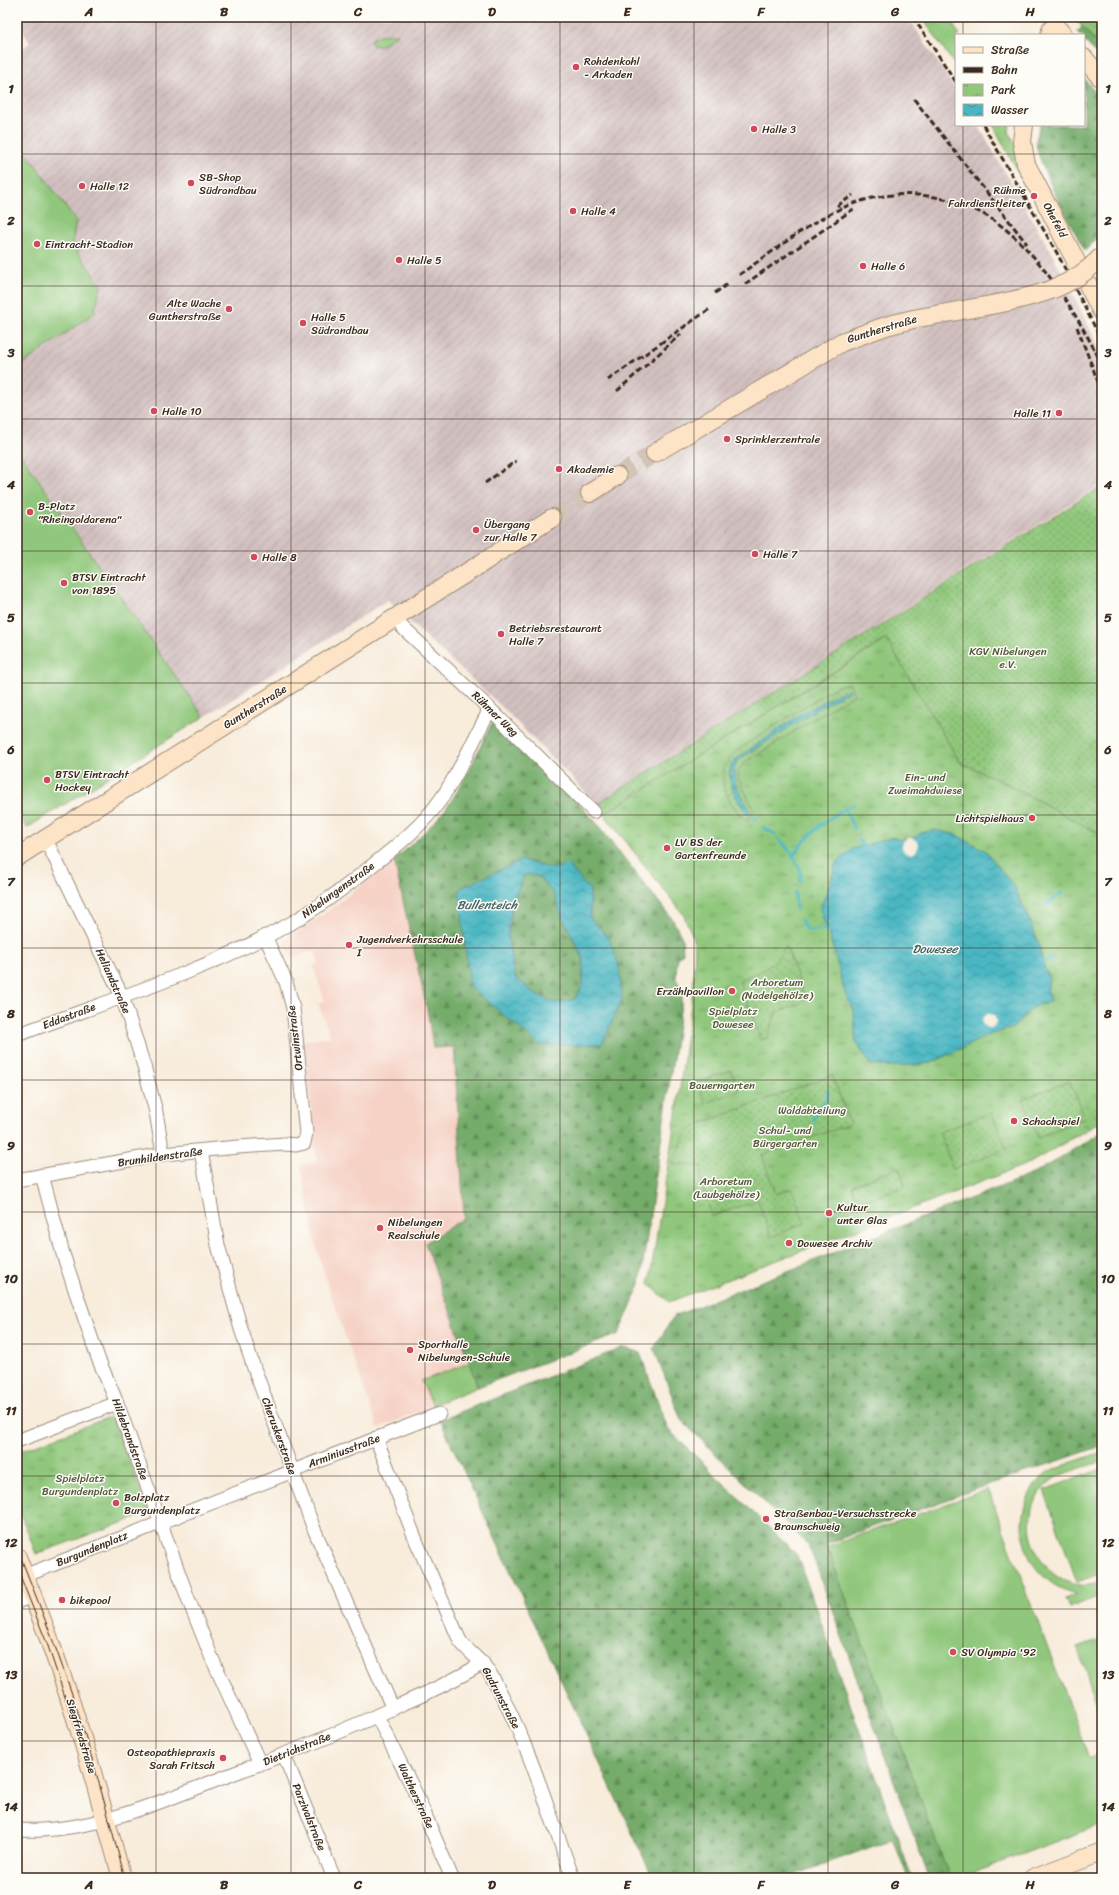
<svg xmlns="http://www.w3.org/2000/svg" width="1119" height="1895" viewBox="0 0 1119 1895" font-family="Sriracha,sans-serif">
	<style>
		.built { fill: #f6d1c5 }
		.industrial { fill: url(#industrial-furrows) }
		.grass { fill: #90c77b; stroke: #66784c }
		.forest { fill: url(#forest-firs); stroke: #586b44; fill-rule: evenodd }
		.park { fill: url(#park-tufts); stroke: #66784c; fill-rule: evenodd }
		.garden { fill: url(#garden-dots); stroke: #66784c }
		.water { fill: url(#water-waves); stroke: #427070; fill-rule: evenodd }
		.pier { fill: #f8ecdb }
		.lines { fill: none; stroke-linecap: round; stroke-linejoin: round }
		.stream { stroke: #49b7c3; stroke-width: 3 }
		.secondary-tunnel { stroke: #d2c5b5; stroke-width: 18; stroke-dasharray: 18 9; stroke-linecap: butt }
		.street-casing { stroke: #9a8b7c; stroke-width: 15 }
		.secondary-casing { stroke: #9a8b7c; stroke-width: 20 }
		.street { stroke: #fff; stroke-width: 13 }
		.secondary { stroke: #fee4c6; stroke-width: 18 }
		.tram { stroke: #3b2a1e; stroke-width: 1 }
		.rail { stroke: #3b2a1e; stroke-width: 3; stroke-dasharray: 6 3; stroke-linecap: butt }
		.secondary-bridge-casing { stroke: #9a8b7c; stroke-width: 20; stroke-linecap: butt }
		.secondary-bridge { stroke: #fee4c6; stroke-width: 18 }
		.grid { fill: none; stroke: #3b2a1e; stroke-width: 1; stroke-opacity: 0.55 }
		.poi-dot { fill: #d1495b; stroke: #fdfcf7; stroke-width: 1.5 }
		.labels { text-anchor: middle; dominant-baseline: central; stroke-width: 3; stroke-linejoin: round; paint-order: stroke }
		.poi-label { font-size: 11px; fill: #3b2a1e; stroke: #fdfcf7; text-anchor: start }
		.street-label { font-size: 11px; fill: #3b2a1e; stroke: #fdfcf7 }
		.park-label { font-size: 11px; fill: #54593a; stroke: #fdfcf7 }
		.water-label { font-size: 12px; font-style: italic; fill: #416260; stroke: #fdfcf7 }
		.neatline { fill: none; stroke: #3b2a1e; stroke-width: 1.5 }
		.grid-label { font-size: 13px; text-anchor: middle; font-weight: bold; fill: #3b2a1e }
	</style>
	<defs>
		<pattern id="industrial-furrows" width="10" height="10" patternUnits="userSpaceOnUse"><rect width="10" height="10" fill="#d1bfbf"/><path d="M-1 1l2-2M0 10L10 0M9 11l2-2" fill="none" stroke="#b4a4a4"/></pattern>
		<pattern id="forest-firs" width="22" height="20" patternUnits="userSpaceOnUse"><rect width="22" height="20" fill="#74ac6b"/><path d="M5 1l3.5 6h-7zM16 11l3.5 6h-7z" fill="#608c57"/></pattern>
		<pattern id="park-tufts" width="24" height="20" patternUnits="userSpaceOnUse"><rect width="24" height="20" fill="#90c77b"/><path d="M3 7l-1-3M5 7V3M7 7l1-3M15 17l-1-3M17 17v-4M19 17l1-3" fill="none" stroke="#77a264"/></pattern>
		<pattern id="garden-dots" width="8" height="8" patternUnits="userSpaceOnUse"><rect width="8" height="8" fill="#90c77b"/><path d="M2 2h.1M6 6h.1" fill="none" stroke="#77a264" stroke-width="1.8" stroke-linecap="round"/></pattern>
		<pattern id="water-waves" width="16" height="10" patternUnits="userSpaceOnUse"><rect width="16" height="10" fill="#49b7c3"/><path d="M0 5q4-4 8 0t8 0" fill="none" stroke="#3e959e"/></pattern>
	</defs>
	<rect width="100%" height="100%" fill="#fdfcf7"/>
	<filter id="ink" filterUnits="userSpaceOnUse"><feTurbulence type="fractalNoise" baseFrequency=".025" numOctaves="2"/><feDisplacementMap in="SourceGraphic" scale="8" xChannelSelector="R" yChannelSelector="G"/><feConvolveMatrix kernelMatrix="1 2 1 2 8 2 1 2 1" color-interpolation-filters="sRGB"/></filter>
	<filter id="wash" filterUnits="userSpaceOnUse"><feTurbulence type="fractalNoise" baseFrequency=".012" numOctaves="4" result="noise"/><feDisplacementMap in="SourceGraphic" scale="16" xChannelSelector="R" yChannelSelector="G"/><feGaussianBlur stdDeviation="0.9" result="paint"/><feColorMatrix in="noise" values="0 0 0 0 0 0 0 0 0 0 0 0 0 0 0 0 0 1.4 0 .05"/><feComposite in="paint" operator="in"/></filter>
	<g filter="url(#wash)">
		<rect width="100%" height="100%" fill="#f8ecdb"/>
		<polygon class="built" points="394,860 428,1014 433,1047 454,1046 464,1218 425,1243 478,1387 378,1428 330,1293 314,1238 301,1164 317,1162 304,1041 331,1037 318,1004 325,1001 313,966 319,963 315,950 291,958 283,941 323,915"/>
		<polygon class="industrial" points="17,17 908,17 956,90 956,125 978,125 1051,252 1082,312 1102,355 1102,484 597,804 500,705 416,628 388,600 204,717 17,449 17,368 94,313 101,286 71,244 76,221 17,140 17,52 30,43 17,23"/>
		<g class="grass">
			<polygon points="922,17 948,17 960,35 956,35 956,67"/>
			<polygon points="398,34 379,47 375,45 373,46 370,41 379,35"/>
			<polygon points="993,125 1010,125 1008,132 1015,142 1031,185 1026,187"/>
			<polygon points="17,140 76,221 72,244 101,286 94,313 17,368"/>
			<polygon points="17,449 204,717 27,828 17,811"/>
			<polygon points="469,1363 478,1387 433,1405 421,1381"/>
			<path d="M1102,1452V1461C1089,1466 1060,1473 1051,1481C1004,1516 1044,1603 1102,1582V1595L1069,1608L1065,1599L1076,1594C1022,1581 1003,1513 1045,1474C1052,1468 1091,1456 1102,1452Z"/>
			<polygon points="1102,1469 1102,1573 1077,1582 1044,1490"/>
			<polygon points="988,1489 1089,1758 1102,1754 1102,1824 959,1878 939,1878 821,1549"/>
			<polygon points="1102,1639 1102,1718 1077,1647"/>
		</g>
		<g class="forest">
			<polygon points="1082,27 1102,48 1102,61 1084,40 1084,35 1080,35 1077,32"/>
			<path d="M1084,78L1102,101V233L1085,251C1073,228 1036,164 1036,140C1037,135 1039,130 1040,125H1084Z"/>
			<path d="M495,717L594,820L673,920L682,938L683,953L677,958L676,979L683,991L640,1284L619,1334L478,1387L425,1243L464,1218L454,1047L433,1048L428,1014L394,860C411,845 429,829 444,811C465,783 479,748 495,717ZM522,860L554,869L590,890V918L609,938L602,1044L470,987Z"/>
			<polygon points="525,874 539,877 554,894 561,914 583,958 583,985 575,999 555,1003 535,994 515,977 508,938 514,897"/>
			<polygon points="1102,1132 1102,1446 976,1489 826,1544 950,1878 929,1878 809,1546 681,1420 654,1348 674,1316 1035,1173"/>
			<polygon points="624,1347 640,1353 668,1429 797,1555 912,1878 908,1878 893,1839 792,1876 792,1878 653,1878 440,1420"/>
		</g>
		<g class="park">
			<path d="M887,639L960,762L1009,785L1102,835V972L1096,1003L1102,1014V1121L1030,1163L669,1302L649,1284L679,1095L693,989L695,948L692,934L683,914L604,814ZM920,833L985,850L1015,888L1039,944L1043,965L1049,977L1045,1004H1039L1030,1010L1013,1028L991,1034L931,1063L888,1067L870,1064L856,1042L854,1012L845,993L834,951L820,909L832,878L836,863L900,840L916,837Z"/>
			<polygon points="112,1416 149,1513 36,1554 17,1505 17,1452"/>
		</g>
		<g class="garden">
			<polygon points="1073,17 1102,17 1102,48"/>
			<polygon points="1102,486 1102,835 1009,785 960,762 886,639 604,814 597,804"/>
			<path d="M849,683L854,694L744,763L738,772V778L754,810L747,822C725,800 711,775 737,750L837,686Z"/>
			<path d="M786,945L806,1001L776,1013L767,1038L761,1040L739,980C763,970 774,968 786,945Z"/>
			<polygon points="731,1070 739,1091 705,1103 698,1082"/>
			<polygon points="832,1075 850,1124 762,1155 776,1194 792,1188 805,1223 771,1237 758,1200 712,1216 701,1183 701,1166 672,1164 686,1133 696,1125"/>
			<polygon points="1070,1081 1084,1118 1038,1137 1023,1099"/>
			<polygon points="992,1113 1007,1149 953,1169 939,1132"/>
			<polygon points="899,1167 905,1186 861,1202 856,1201 852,1189 853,1185"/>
		</g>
		<g class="water">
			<path d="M850,689V691L820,707L737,761L733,772L735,773V783L750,811L748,815C736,799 725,781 732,762L798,716L837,694Z"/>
			<polygon points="934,830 954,834 985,850 1015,888 1039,944 1043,965 1049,977 1047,993 1050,1000 1045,1004 1039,1004 1030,1010 1013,1028 991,1034 931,1063 888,1067 870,1064 856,1042 854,1012 845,993 834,951 820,909 832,878 836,863 852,849 893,837 900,840 916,837 920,833"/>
			<path d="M522,860L554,869L567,864L590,890V918L609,938L619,966L622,999L602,1044L540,1045L470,987L459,889ZM525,874L539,877L554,894L561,914L583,958V985L575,999L555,1003L535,994L515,977C513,965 508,950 508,937C508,914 515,894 525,874Z"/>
		</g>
		<g class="pier">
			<circle cx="910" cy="846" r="8"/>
			<circle cx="989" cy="1021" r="7"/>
		</g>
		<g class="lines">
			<g class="stream">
				<polyline points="845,809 854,829"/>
				<polyline points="753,817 756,819"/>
				<polyline points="763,827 775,834"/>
				<polyline points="778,838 791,852 797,863"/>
				<polyline points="859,839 862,846"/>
				<path d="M793,856C809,832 828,818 854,804"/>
				<polyline points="798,865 801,873 800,881"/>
				<polyline points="795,892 796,909"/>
				<polyline points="1046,905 1062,893"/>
				<polyline points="801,920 806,930 811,930"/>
				<polyline points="815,930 827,929"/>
				<polyline points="1040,964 1053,958"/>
				<polyline points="814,1121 814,1117 827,1097 828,1091"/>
			</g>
		</g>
	</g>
	<g filter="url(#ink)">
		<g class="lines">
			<g class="secondary-tunnel">
				<polyline points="617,476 655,453"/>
				<polyline points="552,518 590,493"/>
			</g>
			<defs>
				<g id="street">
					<polyline points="395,619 403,628 488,707 594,812"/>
					<polyline points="46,840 122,996 144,1066 156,1112 163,1154"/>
					<path d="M17,1035C108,1001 203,972 288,925C318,908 347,886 374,864C398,845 423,825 441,799C459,773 472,743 487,715L488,707"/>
					<polyline points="201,1151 218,1245 241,1329 254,1368 314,1529 393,1709"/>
					<polyline points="42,1175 63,1254 98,1358 117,1403 189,1601 211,1656 260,1764"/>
					<polyline points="17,1180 163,1154 238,1147 286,1144 296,1145 304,1143 306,1133 293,1008 286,982 265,936"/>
					<path d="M376,1438L417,1543L460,1641C470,1654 483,1661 491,1675C527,1738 548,1810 573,1878"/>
					<polyline points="17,1441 117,1403"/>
					<polyline points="24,1576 439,1414"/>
					<polyline points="17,1602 32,1596"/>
					<polyline points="377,1716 417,1796 452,1878"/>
					<polyline points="284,1755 334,1878"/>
					<path d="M17,1830C95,1834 169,1798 240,1771C295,1751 349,1729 402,1704C430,1692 457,1679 483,1663"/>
				</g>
				<g id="secondary">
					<polyline points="1050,35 1051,30 1055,26 1063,35"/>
					<polyline points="1084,58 1102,79"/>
					<polyline points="1024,125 1022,142 1026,164 1102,312"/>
					<polyline points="655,453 842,342 886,326 913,319 991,305"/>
					<polyline points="590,493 617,476"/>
					<polyline points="500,551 552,518"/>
					<polyline points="17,857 493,556"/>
					<path d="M17,1557C28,1586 41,1615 51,1645C79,1721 100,1800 122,1878"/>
					<polyline points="1033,1878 1102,1852"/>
				</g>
			</defs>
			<use href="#street" class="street-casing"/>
			<use href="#secondary" class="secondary-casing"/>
			<use href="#street" class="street"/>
			<use href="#secondary" class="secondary"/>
			<g class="tram">
				<path d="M17,1548C36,1596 55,1644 72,1694C92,1754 108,1816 125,1878"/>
				<polyline points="17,1568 48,1646 86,1760"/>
			</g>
			<g class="rail">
				<polyline points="913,17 956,82"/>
				<polyline points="914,99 1027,244"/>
				<polyline points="983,125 1057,253 1102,341"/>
				<polyline points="837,206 853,195"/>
				<path d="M797,234C816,222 834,210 855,203C907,185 969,196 1010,233C1048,266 1079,319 1102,364"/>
				<polyline points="739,275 801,231"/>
				<polyline points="745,284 855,208"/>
				<polyline points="715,293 729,283"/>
				<polyline points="1077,327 1102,392"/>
				<polyline points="608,380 711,308"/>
				<polyline points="617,391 681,334"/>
				<polyline points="485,483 516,461"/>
			</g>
			<defs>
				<path id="secondary-bridge" d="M991,305C1033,297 1072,289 1102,256"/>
			</defs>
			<use href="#secondary-bridge" class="secondary-bridge-casing"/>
			<use href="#secondary-bridge" class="secondary-bridge"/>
		</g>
	</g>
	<path class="grid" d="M156,17V1878M291,17V1878M425,17V1878M560,17V1878M694,17V1878M828,17V1878M963,17V35M963,125V1878M17,154H1102M17,286H1102M17,419H1102M17,551H1102M17,683H1102M17,815H1102M17,948H1102M17,1080H1102M17,1212H1102M17,1344H1102M17,1476H1102M17,1609H1102M17,1741H1102"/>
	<g class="poi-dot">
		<circle cx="576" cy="67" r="4"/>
		<circle cx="754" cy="129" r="4"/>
		<circle cx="191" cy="183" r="4"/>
		<circle cx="82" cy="186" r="4"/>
		<circle cx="1034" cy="196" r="4"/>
		<circle cx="573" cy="211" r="4"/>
		<circle cx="37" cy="244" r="4"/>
		<circle cx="399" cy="260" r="4"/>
		<circle cx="863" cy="266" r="4"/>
		<circle cx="229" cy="309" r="4"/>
		<circle cx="303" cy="323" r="4"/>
		<circle cx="154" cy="411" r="4"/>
		<circle cx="1059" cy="413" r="4"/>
		<circle cx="727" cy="439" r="4"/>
		<circle cx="559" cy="469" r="4"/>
		<circle cx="30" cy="512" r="4"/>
		<circle cx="476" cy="530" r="4"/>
		<circle cx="755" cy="554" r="4"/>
		<circle cx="254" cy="557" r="4"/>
		<circle cx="64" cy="583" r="4"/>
		<circle cx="501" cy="634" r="4"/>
		<circle cx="47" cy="780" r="4"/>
		<circle cx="1032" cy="818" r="4"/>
		<circle cx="667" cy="848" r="4"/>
		<circle cx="349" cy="945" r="4"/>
		<circle cx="732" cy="991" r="4"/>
		<circle cx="1014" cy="1121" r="4"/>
		<circle cx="829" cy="1213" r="4"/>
		<circle cx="380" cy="1228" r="4"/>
		<circle cx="789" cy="1243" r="4"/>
		<circle cx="410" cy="1350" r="4"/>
		<circle cx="116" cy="1503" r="4"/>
		<circle cx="766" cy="1519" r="4"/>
		<circle cx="62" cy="1600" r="4"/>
		<circle cx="953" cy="1652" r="4"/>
		<circle cx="223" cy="1758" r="4"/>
	</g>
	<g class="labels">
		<g class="poi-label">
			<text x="584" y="61">Rohdenkohl<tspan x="584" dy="13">- Arkaden</tspan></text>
			<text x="762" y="129">Halle 3</text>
			<text x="199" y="177">SB-Shop<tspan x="199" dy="13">Südrandbau</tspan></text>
			<text x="90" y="186">Halle 12</text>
			<text x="1026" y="190" text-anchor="end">Rühme<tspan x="1026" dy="13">Fahrdienstleiter</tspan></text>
			<text x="581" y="211">Halle 4</text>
			<text x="45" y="244">Eintracht-Stadion</text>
			<text x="407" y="260">Halle 5</text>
			<text x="871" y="266">Halle 6</text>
			<text x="221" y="303" text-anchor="end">Alte Wache<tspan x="221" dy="13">Guntherstraße</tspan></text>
			<text x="311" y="317">Halle 5<tspan x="311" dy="13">Südrandbau</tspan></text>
			<text x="162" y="411">Halle 10</text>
			<text x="1051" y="413" text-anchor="end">Halle 11</text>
			<text x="735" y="439">Sprinklerzentrale</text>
			<text x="567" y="469">Akademie</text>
			<text x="38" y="506">B-Platz<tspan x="38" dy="13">"Rheingoldarena"</tspan></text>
			<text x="484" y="524">Übergang<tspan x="484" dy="13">zur Halle 7</tspan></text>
			<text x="763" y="554">Halle 7</text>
			<text x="262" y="557">Halle 8</text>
			<text x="72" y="577">BTSV Eintracht<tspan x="72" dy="13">von 1895</tspan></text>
			<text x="509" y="628">Betriebsrestaurant<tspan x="509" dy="13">Halle 7</tspan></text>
			<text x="55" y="774">BTSV Eintracht<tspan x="55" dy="13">Hockey</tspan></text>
			<text x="1024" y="818" text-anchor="end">Lichtspielhaus</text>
			<text x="675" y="842">LV BS der<tspan x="675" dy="13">Gartenfreunde</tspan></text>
			<text x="357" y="939">Jugendverkehrsschule<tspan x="357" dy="13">I</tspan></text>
			<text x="724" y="991" text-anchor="end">Erzählpavillon</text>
			<text x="1022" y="1121">Schachspiel</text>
			<text x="837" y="1207">Kultur<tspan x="837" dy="13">unter Glas</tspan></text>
			<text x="388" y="1222">Nibelungen<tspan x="388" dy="13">Realschule</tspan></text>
			<text x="797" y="1243">Dowesee Archiv</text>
			<text x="418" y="1344">Sporthalle<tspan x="418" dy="13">Nibelungen-Schule</tspan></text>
			<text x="124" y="1497">Bolzplatz<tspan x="124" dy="13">Burgundenplatz</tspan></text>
			<text x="774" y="1513">Straßenbau-Versuchsstrecke<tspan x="774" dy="13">Braunschweig</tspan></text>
			<text x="70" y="1600">bikepool</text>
			<text x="961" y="1652">SV Olympia '92</text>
			<text x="215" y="1752" text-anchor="end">Osteopathiepraxis<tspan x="215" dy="13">Sarah Fritsch</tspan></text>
		</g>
		<g class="street-label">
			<text transform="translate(1055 220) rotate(62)">Ohefeld</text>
			<text transform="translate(882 329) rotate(-17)">Guntherstraße</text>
			<text transform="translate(255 707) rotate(-32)">Guntherstraße</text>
			<text transform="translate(495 714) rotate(44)">Rühmer Weg</text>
			<text transform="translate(338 890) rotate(-36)">Nibelungenstraße</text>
			<text transform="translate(113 981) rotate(66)">Heliandstraße</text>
			<text transform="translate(69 1016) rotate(-21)">Eddastraße</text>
			<text transform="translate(295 1038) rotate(-97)">Ortwinstraße</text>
			<text transform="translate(160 1157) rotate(-8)">Brunhildenstraße</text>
			<text transform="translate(279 1436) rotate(70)">Cheruskerstraße</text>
			<text transform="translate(130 1439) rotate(70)">Hildebrandstraße</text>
			<text transform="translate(344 1451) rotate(-21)">Arminiusstraße</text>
			<text transform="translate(92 1549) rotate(-22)">Burgundenplatz</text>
			<text transform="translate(501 1698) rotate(62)">Gudrunstraße</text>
			<text transform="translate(81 1736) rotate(73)">Siegfriedstraße</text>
			<text transform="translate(297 1749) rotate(-22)">Dietrichstraße</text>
			<text transform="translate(416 1796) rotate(65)">Waltherstraße</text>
			<text transform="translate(309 1817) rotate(68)">Parzivalstraße</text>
		</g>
		<g class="park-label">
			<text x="1008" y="651">KGV Nibelungen<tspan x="1008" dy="13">e.V.</tspan></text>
			<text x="925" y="777">Ein- und<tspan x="925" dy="13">Zweimahdwiese</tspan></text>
			<text x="777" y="982">Arboretum<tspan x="777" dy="13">(Nadelgehölze)</tspan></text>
			<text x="733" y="1011">Spielplatz<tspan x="733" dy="13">Dowesee</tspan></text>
			<text x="722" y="1085">Bauerngarten</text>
			<text x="812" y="1110">Waldabteilung</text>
			<text x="785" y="1130">Schul- und<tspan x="785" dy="13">Bürgergarten</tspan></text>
			<text x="726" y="1181">Arboretum<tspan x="726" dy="13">(Laubgehölze)</tspan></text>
			<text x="80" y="1478">Spielplatz<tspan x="80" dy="13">Burgundenplatz</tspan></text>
		</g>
		<g class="water-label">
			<text x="487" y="905">Bullenteich</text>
			<text x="935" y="949">Dowesee</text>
		</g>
	</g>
	<rect width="1119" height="1895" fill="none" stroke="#fdfcf7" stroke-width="44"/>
	<rect x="955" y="34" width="130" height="92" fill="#fdfcf7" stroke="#afa8a0"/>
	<rect x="963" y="47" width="20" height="6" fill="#fee4c6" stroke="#afa8a0"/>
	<text x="991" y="54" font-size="12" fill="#3b2a1e">Straße</text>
	<rect x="963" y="67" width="20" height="6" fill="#3b2a1e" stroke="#afa8a0"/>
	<text x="991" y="74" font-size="12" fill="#3b2a1e">Bahn</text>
	<rect x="963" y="84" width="20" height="12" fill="url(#park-tufts)" stroke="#afa8a0"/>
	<text x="991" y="94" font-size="12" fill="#3b2a1e">Park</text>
	<rect x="963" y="104" width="20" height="12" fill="url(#water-waves)" stroke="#afa8a0"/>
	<text x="991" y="114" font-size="12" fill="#3b2a1e">Wasser</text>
	<rect x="22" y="22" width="1075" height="1851" class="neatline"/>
	<g class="grid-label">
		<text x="89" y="16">A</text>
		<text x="224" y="16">B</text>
		<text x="358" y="16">C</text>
		<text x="492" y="16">D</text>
		<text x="627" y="16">E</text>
		<text x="761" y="16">F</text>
		<text x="895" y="16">G</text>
		<text x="1030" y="16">H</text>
		<text x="11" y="93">1</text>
		<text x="1108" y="93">1</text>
		<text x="11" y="225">2</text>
		<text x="1108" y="225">2</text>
		<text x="11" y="357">3</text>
		<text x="1108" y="357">3</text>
		<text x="11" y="489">4</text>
		<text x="1108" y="489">4</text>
		<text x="11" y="622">5</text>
		<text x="1108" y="622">5</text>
		<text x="11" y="754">6</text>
		<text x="1108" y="754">6</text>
		<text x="11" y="886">7</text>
		<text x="1108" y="886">7</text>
		<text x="11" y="1018">8</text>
		<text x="1108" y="1018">8</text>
		<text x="11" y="1150">9</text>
		<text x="1108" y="1150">9</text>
		<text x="11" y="1283">10</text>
		<text x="1108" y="1283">10</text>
		<text x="11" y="1415">11</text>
		<text x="1108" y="1415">11</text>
		<text x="11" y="1547">12</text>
		<text x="1108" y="1547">12</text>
		<text x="11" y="1679">13</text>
		<text x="1108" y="1679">13</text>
		<text x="11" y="1811">14</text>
		<text x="1108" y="1811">14</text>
		<text x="89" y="1889">A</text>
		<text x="224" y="1889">B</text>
		<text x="358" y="1889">C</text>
		<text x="492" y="1889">D</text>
		<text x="627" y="1889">E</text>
		<text x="761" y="1889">F</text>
		<text x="895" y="1889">G</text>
		<text x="1030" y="1889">H</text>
	</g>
</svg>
